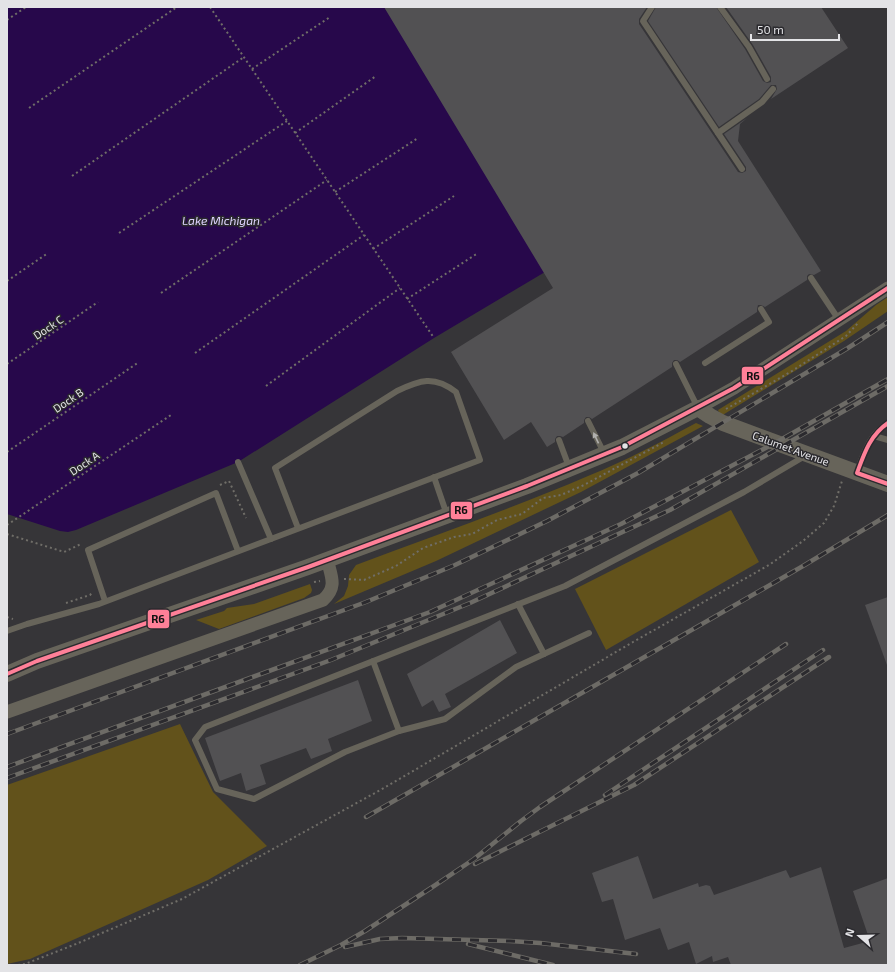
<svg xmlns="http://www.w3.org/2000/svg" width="895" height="972" viewBox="0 0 895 972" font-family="'Exo 2',sans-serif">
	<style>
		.green { fill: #62521b }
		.water { fill: #27084b }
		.building { fill: #525153 }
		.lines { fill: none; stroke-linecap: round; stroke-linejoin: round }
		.path { stroke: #706e68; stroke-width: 2; stroke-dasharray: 2 3; stroke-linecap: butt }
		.service { stroke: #67645a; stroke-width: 6 }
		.minor { stroke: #67645a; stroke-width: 13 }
		.tertiary { stroke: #67645a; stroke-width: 16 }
		.rail-casing { stroke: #6d6b66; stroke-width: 4.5 }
		.rail { stroke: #2b2a2e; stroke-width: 3; stroke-dasharray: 9; stroke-linecap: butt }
		.bus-1-casing { stroke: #2b2a2e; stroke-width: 7 }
		.bus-1 { stroke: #ff8098; stroke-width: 4 }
		.oneway { fill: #b1b0ae }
		.bus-dot { fill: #e3e3e6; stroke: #2b2a2e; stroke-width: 1.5 }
		.labels { text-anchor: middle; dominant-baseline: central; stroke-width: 3; stroke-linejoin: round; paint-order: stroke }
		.street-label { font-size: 11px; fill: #e3e3e6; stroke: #2b2a2e }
		.water-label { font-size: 12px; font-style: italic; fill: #ded3fe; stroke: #2b2a2e }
		.line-badge { stroke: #2b2a2e; stroke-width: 1.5 }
		.pale-badge-label { font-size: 11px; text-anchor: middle; font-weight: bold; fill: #111 }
	</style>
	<rect width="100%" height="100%" fill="#363538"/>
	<g class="green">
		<polygon points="888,297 888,311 844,341 721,416 718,410 846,331 876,305"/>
		<path d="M696,423L703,426L581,492L436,561L334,604L344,596L348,586L349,575L356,565C433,536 511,509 588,476C625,461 661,442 696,423Z"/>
		<polygon points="731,510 759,562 606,650 575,589"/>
		<polygon points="310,584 312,590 311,593 304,598 219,629 196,620 224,611 227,608 254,604"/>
		<polygon points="180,724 213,792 267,846 208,880 145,908 30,959 7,964 7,785"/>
	</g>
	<polygon class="water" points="7,7 627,7 545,272 434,338 238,462 76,530 68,532 60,531 7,514"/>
	<g class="building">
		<polygon points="384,7 647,7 639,19 639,24 738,172 742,173 746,171 746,167 724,134 747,118 740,124 738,141 821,271 814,275 809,274 807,276 807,280 765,307 761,305 758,305 757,309 757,312 680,362 677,360 674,360 672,363 672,367 592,419 589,417 586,417 584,420 584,423 563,437 560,436 557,436 555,439 555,442 547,447 531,422 504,440 451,352 553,288"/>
		<polygon points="656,7 716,7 745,49 763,81 767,83 771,82 771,77 753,45 726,7 821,7 848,48 771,99 777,89 776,85 771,85 759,99 719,127 648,21"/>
		<polygon points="888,597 888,665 887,665 865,605"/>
		<polygon points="500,620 517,653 445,694 451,707 439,712 433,700 422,707 407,674"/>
		<polygon points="358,680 372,721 328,739 332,751 311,759 306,748 260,765 266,784 246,791 241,773 220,781 205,738"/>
		<polygon points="638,856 653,899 698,883 699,887 706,885 710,886 714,895 786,870 790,878 821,867 844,948 870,941 853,891 888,878 888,965 731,965 728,957 713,962 712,956 696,964 689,942 668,950 660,928 625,940 613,899 602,902 592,873"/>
	</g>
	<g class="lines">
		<g class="path">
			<polyline points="210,7 434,338"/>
			<polyline points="7,20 26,7"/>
			<polyline points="252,69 330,17"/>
			<polyline points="29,108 177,7"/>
			<polyline points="295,133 376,76"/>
			<polyline points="72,176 244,57"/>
			<polyline points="335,192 418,138"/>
			<polyline points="119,233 287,121"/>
			<polyline points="373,249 454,196"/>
			<polyline points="7,281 48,253"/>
			<polyline points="161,293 327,180"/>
			<polyline points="407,299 478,253"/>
			<polyline points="195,353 364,235"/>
			<polyline points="7,364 98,302"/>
			<polyline points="266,386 400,288"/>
			<polyline points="726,409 792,371 846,336 859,322"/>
			<polyline points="7,452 139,362"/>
			<polyline points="220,485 229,481 246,518"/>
			<polyline points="7,525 171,415"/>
			<polyline points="7,534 64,552 81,544"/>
			<polyline points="344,579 364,580 396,566 423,548 454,537 472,534 497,520 522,514 543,498 561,495 584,485 664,442"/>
			<polyline points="314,582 320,581"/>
			<polyline points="66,603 90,595 93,592"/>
			<polyline points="7,617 13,619"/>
			<polyline points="18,965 25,964 76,944 182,899 384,788 633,642 769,565 803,541 824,523 834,506 842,481"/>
		</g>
		<g class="service">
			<polyline points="652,7 643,21 742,169"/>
			<polyline points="720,7 749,47 767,79"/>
			<polyline points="718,133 762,102 773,89"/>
			<polyline points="811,278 839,320"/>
			<polyline points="705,363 769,322 761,309"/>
			<polyline points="676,364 698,408"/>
			<polyline points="588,421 604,453"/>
			<polyline points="874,436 888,440"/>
			<polyline points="559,440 569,467"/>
			<polyline points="238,462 271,539"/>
			<path d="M857,471C864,453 870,433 888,423"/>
			<polyline points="434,477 447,515"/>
			<polyline points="105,601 88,550 216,493 238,551"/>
			<polyline points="518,604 544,654"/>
			<path d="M7,631L27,624L99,604L480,460L456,392C434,375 420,380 397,391L275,468L298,528"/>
			<polyline points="589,633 516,667 445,719 399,731 345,752 254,799 217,789 195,740 205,727 565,586 744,492 805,456"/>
			<polyline points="373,661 399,731"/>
		</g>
		<g class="minor">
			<polyline points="698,408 734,388 888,288"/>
			<path d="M7,712L323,600C338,587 331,576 327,559"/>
		</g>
		<polyline class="tertiary" points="7,674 37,661 308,567 527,486 622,447 698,408 710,416 723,423 888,484"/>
		<defs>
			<g id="rail">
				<polyline points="7,734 366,602 455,565 547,521 638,473 848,348 888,322"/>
				<polyline points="7,767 430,612 621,524 775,443 888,379"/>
				<polyline points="7,778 331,660 470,603 670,510 888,386"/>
				<polyline points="605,795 823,650"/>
				<polyline points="366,817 803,566 888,515"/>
				<polyline points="475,864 634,785 829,657"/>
				<polyline points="468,944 553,965"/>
				<polyline points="345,947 380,939 402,938 510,941 540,943 636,954"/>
				<polyline points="300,965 341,945 365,931 434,886 474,859 521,821 540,807 786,644"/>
			</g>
		</defs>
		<use href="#rail" class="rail-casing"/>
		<use href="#rail" class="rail"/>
		<defs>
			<g id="bus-1">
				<path d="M888,423C870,435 864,454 857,473L888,484"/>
				<polyline points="7,674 37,661 308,567 527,486 622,447 734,388 888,288"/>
			</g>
		</defs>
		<use href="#bus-1" class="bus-1-casing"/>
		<use href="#bus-1" class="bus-1"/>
	</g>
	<defs><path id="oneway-solid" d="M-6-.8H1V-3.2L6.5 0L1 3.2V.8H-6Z"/></defs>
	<use class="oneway" href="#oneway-solid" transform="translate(596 438) rotate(-115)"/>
	<circle class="bus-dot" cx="625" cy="446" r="3.5"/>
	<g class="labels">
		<g class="street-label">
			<text transform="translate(48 327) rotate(-34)">Dock C</text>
			<text transform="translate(68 400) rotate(-34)">Dock B</text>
			<text transform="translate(791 448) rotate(20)">Calumet Avenue</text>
			<text transform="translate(84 463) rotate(-34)">Dock A</text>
		</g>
		<g class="water-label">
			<text x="221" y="220">Lake Michigan</text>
		</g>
	</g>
	<g class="line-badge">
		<rect x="741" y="366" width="23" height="19" rx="4" fill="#ff8098"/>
		<rect x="450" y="501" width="23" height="19" rx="4" fill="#ff8098"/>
		<rect x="147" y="609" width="23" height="20" rx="4" fill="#ff8098"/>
	</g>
	<g class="pale-badge-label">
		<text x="753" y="380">R6</text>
		<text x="461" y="514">R6</text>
		<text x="158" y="623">R6</text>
	</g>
	<rect width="895" height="972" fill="none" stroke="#e3e3e6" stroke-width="16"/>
	<g transform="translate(859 936) rotate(290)" stroke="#2b2a2e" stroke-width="3" paint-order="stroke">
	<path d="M0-3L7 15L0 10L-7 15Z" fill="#e3e3e6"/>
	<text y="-6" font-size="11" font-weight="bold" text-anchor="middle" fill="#e3e3e6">N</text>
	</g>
	<path d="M751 34v6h88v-6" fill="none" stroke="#e3e3e6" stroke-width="2"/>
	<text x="757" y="34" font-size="12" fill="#e3e3e6" stroke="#2b2a2e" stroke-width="3" paint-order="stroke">50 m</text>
</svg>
